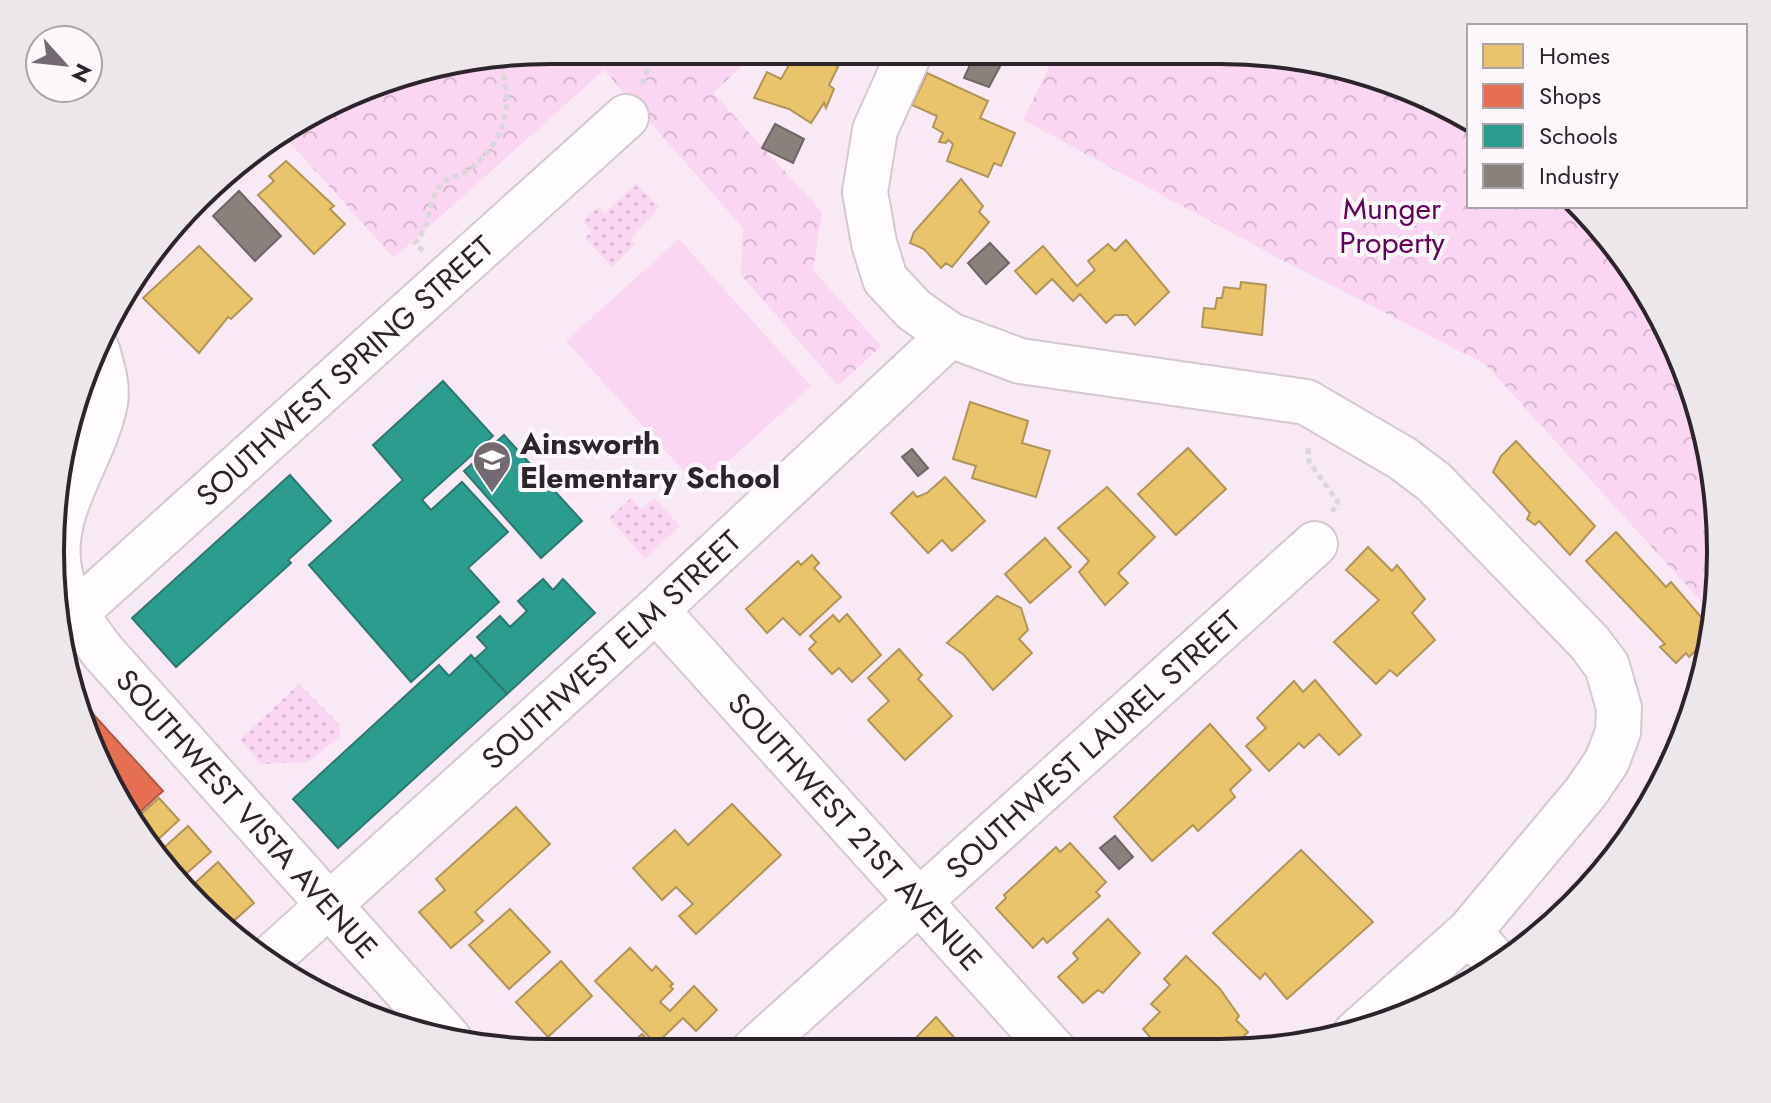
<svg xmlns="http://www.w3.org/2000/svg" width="1771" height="1103" viewBox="0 0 1771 1103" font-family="Jost,sans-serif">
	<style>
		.forest { fill: url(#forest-crowns) }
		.park { fill: url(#park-dots) }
		.pitch { fill: #fbd6f3 }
		.homes { fill: #e9c46a; stroke: #b19457; stroke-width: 2 }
		.shops { fill: #e76f51; stroke: #af5846; stroke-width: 2 }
		.schools { fill: #2a9d8f; stroke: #2b7871; stroke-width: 2 }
		.industry { fill: #8a817c; stroke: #6e6564; stroke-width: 2 }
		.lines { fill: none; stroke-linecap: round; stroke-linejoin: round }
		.minor-casing { stroke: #d4c8d1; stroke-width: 48 }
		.major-casing { stroke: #d4c8d1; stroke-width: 48 }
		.path { stroke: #dbd7da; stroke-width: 5; stroke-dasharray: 6 4; stroke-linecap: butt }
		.minor { stroke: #fefcfd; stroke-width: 44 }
		.major { stroke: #fefcfd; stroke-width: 44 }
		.labels { text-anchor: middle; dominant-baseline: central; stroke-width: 8; stroke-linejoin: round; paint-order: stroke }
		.park-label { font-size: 30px; fill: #620057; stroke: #fdf8fc }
		.street-label { font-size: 30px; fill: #2d232b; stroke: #fdf8fc }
		.poi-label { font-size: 30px; font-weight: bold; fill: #2d232b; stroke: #fdf8fc; text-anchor: start }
		.rim { fill: none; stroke: #2d232b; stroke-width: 4 }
	</style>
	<defs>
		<pattern id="forest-crowns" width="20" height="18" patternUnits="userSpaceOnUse" patternTransform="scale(2)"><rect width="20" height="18" fill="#fbd6f3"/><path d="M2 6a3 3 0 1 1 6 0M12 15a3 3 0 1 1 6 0" fill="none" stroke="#d7b7d0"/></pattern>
		<pattern id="park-dots" width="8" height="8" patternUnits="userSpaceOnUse" patternTransform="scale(2)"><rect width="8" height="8" fill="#fbd6f3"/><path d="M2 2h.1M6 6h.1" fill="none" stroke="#d7b7d0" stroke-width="1.8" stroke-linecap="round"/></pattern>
	</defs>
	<rect width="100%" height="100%" fill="#f8e9f4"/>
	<g class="forest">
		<polygon points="552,50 758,51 713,93 822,212 813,270 881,346 838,386 741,275 743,228 604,70 394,258 282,134 391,76"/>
		<polygon points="1056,53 1285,54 1411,88 1469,121 1469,206 1571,206 1654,300 1717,486 1709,610 1485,364 1284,261 1023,120"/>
	</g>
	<g class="park">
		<polygon points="636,183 659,207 631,239 635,244 612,267 585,238 592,231 583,221 598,207 605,213"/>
		<polygon points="631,498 641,509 654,498 680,526 645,559 609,518"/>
		<polygon points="299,684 339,724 340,736 308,762 261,764 240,740"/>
	</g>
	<polygon class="pitch" points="679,239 811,386 699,488 566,341"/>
	<g class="homes">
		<polygon points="797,51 813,52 838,67 829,85 834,89 826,108 824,103 811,123 789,109 754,98 767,72 781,79"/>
		<polygon points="927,73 988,101 980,118 1015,133 1001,166 994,163 988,177 947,161 953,144 948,140 946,143 939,142 943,133 933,127 937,116 912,105"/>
		<polygon points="286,161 334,206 330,209 345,224 314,254 258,195 274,181 269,176"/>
		<polygon points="961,179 983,206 979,212 989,222 952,267 946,263 941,268 924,249 910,243 914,232"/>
		<polygon points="1126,240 1169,292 1135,325 1127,315 1115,315 1106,323 1080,294 1073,301 1052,279 1036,294 1015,271 1043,246 1077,286 1095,270 1088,261 1108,244 1115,251"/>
		<polygon points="199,246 252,299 231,319 228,317 199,353 143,298"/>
		<polygon points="1241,282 1266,285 1262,335 1202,327 1204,308 1215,309 1217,298 1222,298 1224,287 1240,289"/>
		<polygon points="970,402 1028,421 1022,443 1050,451 1036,497 972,478 976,466 953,459"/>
		<polygon points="1516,441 1595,526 1570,555 1539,521 1535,525 1527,519 1530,513 1493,472 1501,456"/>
		<polygon points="1188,448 1226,489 1176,535 1138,494"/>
		<polygon points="945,477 985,521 952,551 942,540 928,553 891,513 913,492 917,497 927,493"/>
		<polygon points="1107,487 1155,537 1118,573 1128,583 1105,605 1079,572 1089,561 1058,528"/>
		<polygon points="1616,532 1666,587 1671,582 1708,625 1707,640 1689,657 1686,653 1676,663 1660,647 1665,644 1586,561"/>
		<polygon points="1045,538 1071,567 1030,603 1005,574"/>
		<polygon points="1368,547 1392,571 1397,565 1425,599 1412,613 1435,640 1397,676 1390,670 1376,684 1334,642 1379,600 1346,570"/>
		<polygon points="812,555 819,563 814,568 841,597 800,635 783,618 767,633 746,609 798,561 801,565"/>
		<polygon points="997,596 1021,608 1028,630 1019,639 1032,653 993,690 964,655 947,643"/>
		<polygon points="847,614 881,655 852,682 839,668 832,674 809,649 816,642 810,636 833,615 839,622"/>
		<polygon points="899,649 922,675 918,679 952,716 905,760 868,720 889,701 868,678"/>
		<polygon points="1315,680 1361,735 1339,755 1319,734 1304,748 1299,743 1269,771 1246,746 1266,728 1257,718 1294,681 1303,692"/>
		<polygon points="1210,724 1251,770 1230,790 1235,797 1198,831 1193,825 1152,861 1114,817"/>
		<polygon points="159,798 179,820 150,847 131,823"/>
		<polygon points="732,804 781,855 696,934 679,916 693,904 676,887 662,900 633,868 675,830 688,845"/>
		<polygon points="516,807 550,844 475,912 483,921 451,948 419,912 445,890 436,879"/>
		<polygon points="188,826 211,852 180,879 157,854"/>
		<polygon points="1070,843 1106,882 1096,892 1100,896 1047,943 1043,938 1033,948 996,908 1006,898 1004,895 1056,847 1060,852"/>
		<polygon points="1301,850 1373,922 1287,999 1265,973 1260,979 1213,933"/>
		<polygon points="218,862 254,903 228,926 194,888 194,884"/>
		<polygon points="510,909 550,952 509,989 469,945"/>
		<polygon points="1108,919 1140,953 1103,993 1098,990 1083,1003 1058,977 1078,959 1073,953"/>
		<polygon points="630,948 652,971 656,966 673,984 670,986 673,989 660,1002 670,1011 694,986 717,1010 696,1031 683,1018 656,1044 595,981"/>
		<polygon points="1186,956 1220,989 1239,1016 1236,1020 1248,1032 1229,1052 1148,1051 1156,1044 1143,1029 1160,1012 1151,1004 1170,985 1164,979"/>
		<polygon points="561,961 592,996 548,1037 516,1002"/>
		<polygon points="936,1017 966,1051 885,1050 898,1038 905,1049"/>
		<polygon points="642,1034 656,1049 625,1049"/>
	</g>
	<polygon class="shops" points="73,692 163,791 130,821 76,712"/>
	<g class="schools">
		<polygon points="443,381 493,436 422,500 431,510 462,482 508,532 468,568 499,602 411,682 309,565 403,480 373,445"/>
		<polygon points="504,435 582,521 541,558 464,471"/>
		<polygon points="290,475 331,521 288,560 291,563 176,667 132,618"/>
		<polygon points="543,579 553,590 563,579 595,613 507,694 475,659 487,648 477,637 500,616 510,627 527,611 518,601"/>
		<polygon points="471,655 507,694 338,848 293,799 439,665 449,676"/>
	</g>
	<g class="industry">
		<polygon points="976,52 1005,57 989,87 964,78"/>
		<polygon points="775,124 804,139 793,163 762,148"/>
		<polygon points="239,191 281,236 255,261 213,216"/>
		<polygon points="990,243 1009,263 986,284 968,263"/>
		<polygon points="912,449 928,468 918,476 902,457"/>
		<polygon points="1115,836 1133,857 1119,869 1100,848"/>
	</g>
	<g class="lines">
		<defs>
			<g id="minor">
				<polyline points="910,52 875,130 865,192 874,243 885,279 914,310 950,335 1020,361 1306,402 1402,458 1434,482 1589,642 1607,666 1619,708 1618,732 1607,761 1586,792 1469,932 1355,1034"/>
				<path id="s1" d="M656,610L1054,1051"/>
				<path id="s2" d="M62,625L626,117"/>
				<polyline points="1469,932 1497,963"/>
				<path id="s3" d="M267,961L656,610L950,335"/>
				<path id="s4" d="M754,1050L1315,544"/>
			</g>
			<g id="major">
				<path id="s5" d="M97,350C102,367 108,385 105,403C93,463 44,514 61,578C68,607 86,629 103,652L449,1039"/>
			</g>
		</defs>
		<use href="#minor" class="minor-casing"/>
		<use href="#major" class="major-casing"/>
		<g class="path">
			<polyline points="642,84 654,51"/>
			<path d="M423,251L415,243C434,220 425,207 439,187C446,177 461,176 470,169C508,139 513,102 500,59"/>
			<polyline points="1308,448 1309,462 1338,502 1332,512"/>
		</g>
		<use href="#minor" class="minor"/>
		<use href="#major" class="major"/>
	</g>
	<defs>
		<symbol id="school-pin" viewBox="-11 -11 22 30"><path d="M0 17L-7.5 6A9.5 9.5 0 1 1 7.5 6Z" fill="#746871" stroke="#fdf8fc"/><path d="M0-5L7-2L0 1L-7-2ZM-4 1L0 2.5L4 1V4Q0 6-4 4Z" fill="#fff"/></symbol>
	</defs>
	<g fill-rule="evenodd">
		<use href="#school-pin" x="470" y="438" width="44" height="60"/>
	</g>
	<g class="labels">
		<g class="park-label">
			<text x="1392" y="208">Munger<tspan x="1392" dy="34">Property</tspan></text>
		</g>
		<g class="street-label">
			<text stroke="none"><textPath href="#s2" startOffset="380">SOUTHWEST SPRING STREET</textPath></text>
			<text stroke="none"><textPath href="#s3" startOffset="464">SOUTHWEST ELM STREET</textPath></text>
			<text stroke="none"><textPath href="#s4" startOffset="456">SOUTHWEST LAUREL STREET</textPath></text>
			<text stroke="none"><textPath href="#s5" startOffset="540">SOUTHWEST VISTA AVENUE</textPath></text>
			<text stroke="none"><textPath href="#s1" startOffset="298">SOUTHWEST 21ST AVENUE</textPath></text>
		</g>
		<g class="poi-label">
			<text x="520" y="443">Ainsworth<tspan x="520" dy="34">Elementary School</tspan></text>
		</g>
	</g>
	<path d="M0 0H1771V1103H0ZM551 64H1220A487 487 0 0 1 1707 551V552A487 487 0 0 1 1220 1039H551A487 487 0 0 1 64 552V551A487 487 0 0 1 551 64Z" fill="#ece7eb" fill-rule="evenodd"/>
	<path class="rim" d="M551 64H1220A487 487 0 0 1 1707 551V552A487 487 0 0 1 1220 1039H551A487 487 0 0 1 64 552V551A487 487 0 0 1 551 64Z"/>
	<rect x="1467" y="24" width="280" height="184" fill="#fdf8fc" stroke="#aaa3a8" stroke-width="2"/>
	<rect x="1483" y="44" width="40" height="24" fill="#e9c46a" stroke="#aaa3a8" stroke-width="2"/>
	<text x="1539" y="64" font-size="24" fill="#2d232b">Homes</text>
	<rect x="1483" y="84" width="40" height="24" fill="#e76f51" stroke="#aaa3a8" stroke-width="2"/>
	<text x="1539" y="104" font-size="24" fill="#2d232b">Shops</text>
	<rect x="1483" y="124" width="40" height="24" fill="#2a9d8f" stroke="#aaa3a8" stroke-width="2"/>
	<text x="1539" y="144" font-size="24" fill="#2d232b">Schools</text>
	<rect x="1483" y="164" width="40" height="24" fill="#8a817c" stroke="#aaa3a8" stroke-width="2"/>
	<text x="1539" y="184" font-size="24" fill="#2d232b">Industry</text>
	<g transform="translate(64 64) rotate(117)"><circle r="38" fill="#fdf8fc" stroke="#aaa3a8" stroke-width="2"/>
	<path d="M0-6L14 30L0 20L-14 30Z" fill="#746871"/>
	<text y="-12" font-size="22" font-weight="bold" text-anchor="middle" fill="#2d232b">N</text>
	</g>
</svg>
